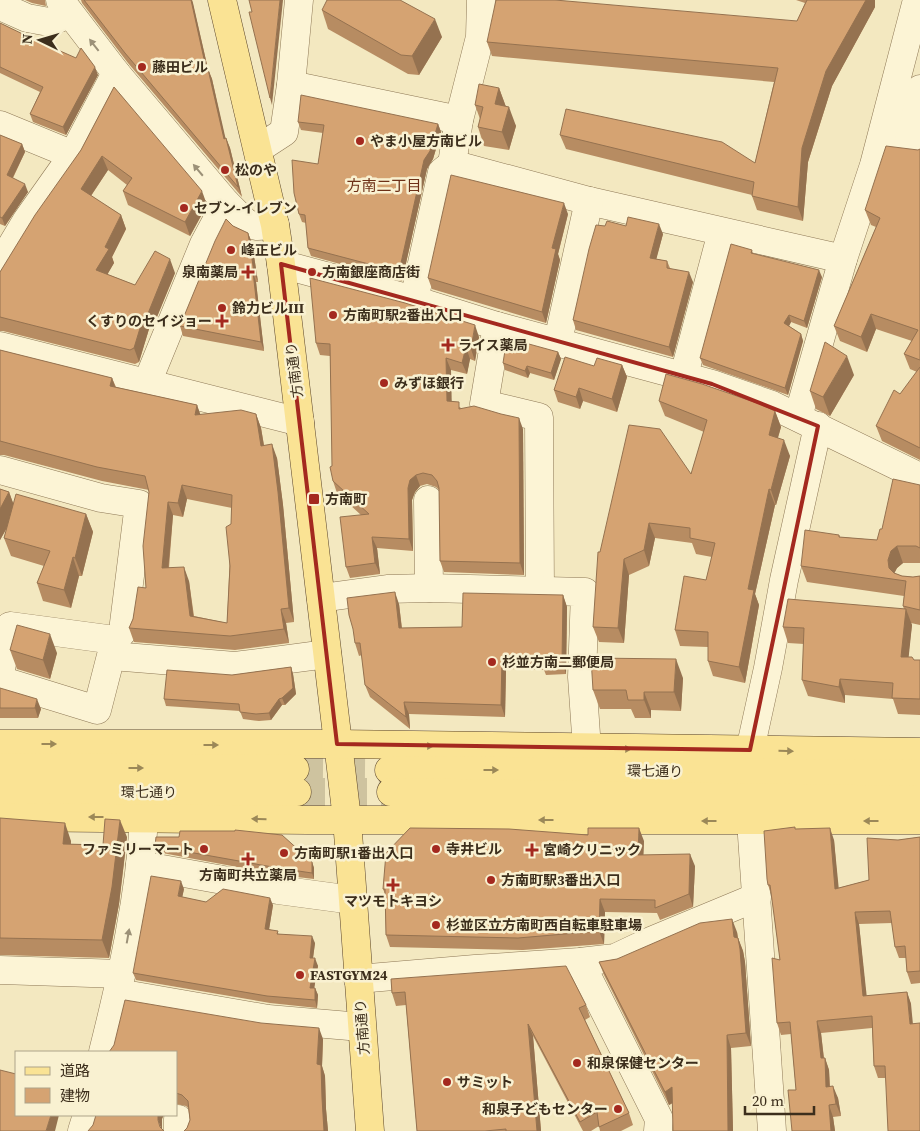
<svg xmlns="http://www.w3.org/2000/svg" width="920" height="1131" viewBox="0 0 920 1131" font-family="'Source Serif 4','Noto Sans JP',serif">
	<style>
		.lines { fill: none; stroke-linecap: round; stroke-linejoin: round }
		.major-tunnel { stroke: #cec39f; stroke-width: 28; stroke-dasharray: 28 14; stroke-linecap: butt }
		.minor-casing { stroke: #8e7856; stroke-width: 29 }
		.major-casing { stroke: #5b452b; stroke-width: 29 }
		.minor { stroke: #fcf4d5; stroke-width: 28 }
		.major { stroke: #fae394; stroke-width: 28 }
		.wall { fill: #b78c62; fill-rule: evenodd }
		.shaded-wall { fill: #957250 }
		.building { fill: #d5a372; stroke: #957250; fill-rule: evenodd }
		.oneway { fill: #9c9178 }
		.oneway2 { fill: #9b8858 }
		.marked { fill: none; stroke: #a4291f; stroke-width: 4; stroke-linejoin: round }
		.poi-dot { fill: #a4291f; stroke: #f9f1d1; stroke-width: 2 }
		.labels { text-anchor: middle; dominant-baseline: central; stroke-width: 5; stroke-linejoin: round; paint-order: stroke }
		.poi-label { font-size: 14px; font-weight: bold; fill: #3c2e1c; stroke: #f9f1d1; text-anchor: start }
		.street-label { font-size: 14px; fill: #3c2e1c; stroke: #f9f1d1 }
		.neighbourhood-label { font-size: 15px; fill: #6d3017; stroke: #f9f1d1 }
	</style>
	<rect width="100%" height="100%" fill="#f3e8c0"/>
	<g class="lines">
		<g class="major-tunnel">
			<polyline points="295,769 389,770"/>
			<polyline points="297,792 391,792"/>
		</g>
		<defs>
			<g id="minor">
				<polyline points="60,0 116,73 226,203 247,224 257,226 275,225"/>
				<polyline points="481,0 480,37 459,120 452,164 589,201 843,259"/>
				<polyline points="0,6 27,18 49,22 70,14"/>
				<polyline points="291,85 459,120"/>
				<polyline points="920,89 905,146 920,150"/>
				<polyline points="0,125 73,155"/>
				<polyline points="258,149 284,132 291,85 299,0"/>
				<polyline points="281,264 414,300 497,326 712,384 772,405 920,477"/>
				<polyline points="0,265 27,220 73,155 116,73"/>
				<polyline points="414,300 442,172 452,164"/>
				<polyline points="497,326 484,404 539,417 540,591"/>
				<polyline points="558,341 589,201"/>
				<polyline points="0,346 300,422"/>
				<polyline points="684,375 722,232"/>
				<polyline points="147,383 204,244 226,203"/>
				<polyline points="798,417 843,259 874,165 917,0"/>
				<polyline points="0,470 101,498 139,504 123,631 115,640 97,710 0,680"/>
				<polyline points="428,500 429,588"/>
				<polyline points="321,598 387,589 429,588 585,592 582,677 587,749"/>
				<polyline points="112,656 235,666 327,654"/>
				<polyline points="0,673 10,626 115,640"/>
				<polyline points="750,750 768,668 784,580 818,426"/>
				<polyline points="751,821 772,1131"/>
				<polyline points="140,865 278,890 353,900"/>
				<polyline points="580,962 659,1119 658,1131"/>
				<polyline points="0,970 121,974"/>
				<polyline points="358,979 475,969 580,962 615,958 651,941 757,897"/>
				<polyline points="118,993 268,1019 361,1027"/>
				<path d="M103,1052C122,976 140,897 144,818"/>
				<polyline points="178,1119 178,1131"/>
				<polyline points="82,1131 87,1115"/>
			</g>
			<g id="major">
				<polyline points="222,0 275,225 281,264 347,819 370,1131"/>
				<polyline points="0,744 337,744 920,752"/>
				<polyline points="0,767 295,769"/>
				<polyline points="389,770 920,774"/>
				<polyline points="0,792 297,792"/>
				<polyline points="391,792 920,800"/>
				<polyline points="0,817 308,820 920,820"/>
			</g>
		</defs>
		<use href="#minor" class="minor-casing"/>
		<use href="#major" class="major-casing"/>
		<use href="#minor" class="minor"/>
		<use href="#major" class="major"/>
	</g>
	<g class="wall">
		<polygon points="25,0 45,0 46,6 32,3"/>
		<polygon points="81,0 192,0 208,69 212,79 225,139 226,138 230,148 242,197 128,63 82,3"/>
		<polygon points="796,0 875,0 875,7 832,86 808,162 803,221 757,210 752,196 752,195 566,149 560,135 755,163 774,82 492,56 487,42 797,21 805,3"/>
		<polygon points="322,10 442,37 419,75 408,74 328,29"/>
		<polygon points="0,23 98,75 66,135 33,122 30,114 40,92 0,73"/>
		<polygon points="114,87 207,205 190,236 128,205 123,191 127,185 108,170 91,196 121,215 126,229 112,257 114,263 107,274 135,285 175,273 152,329 149,329 139,362 135,364 3,331 0,331 0,272 81,150"/>
		<polygon points="499,88 506,107 516,126 509,150 484,146 478,127 480,119 475,105"/>
		<polygon points="298,122 438,124 441,132 433,159 427,169 402,281 311,256 308,248 306,223 302,222 299,214 318,164 323,133 301,130"/>
		<polygon points="0,135 22,144 25,152 13,178 28,192 5,226 0,224"/>
		<polygon points="920,149 920,460 882,441 876,426 917,372 910,369 904,354 912,341 876,329 867,352 840,341 834,326 876,227 871,225 865,210 918,150"/>
		<polygon points="568,214 558,254 560,260 546,323 432,289 428,278"/>
		<polygon points="233,226 248,233 252,243 258,282 256,282 264,351 183,336 180,326"/>
		<polygon points="605,226 663,234 656,259 667,261 670,268 693,282 673,357 576,330 573,320"/>
		<polygon points="752,250 753,254 822,277 807,328 791,322 789,326 801,334 803,341 788,395 703,365 700,358"/>
		<polygon points="479,337 475,361 470,359 467,374 451,370 451,401 461,408 523,429 524,575 444,572 440,561 439,490 436,487 427,484 420,486 415,492 412,500 413,551 377,548 380,574 350,578 346,567 361,515 337,493 333,481 330,356 320,355 316,343"/>
		<path d="M0,350L112,378L116,387L197,405L200,415L256,414L261,428L264,445L277,458L283,505L294,622L286,623L289,643L235,650L134,642L129,628L146,588L149,490L102,481L4,455H0ZM187,499L232,508L227,623L194,616L189,581L169,568L173,515L183,517Z"/>
		<polygon points="558,352 561,359 554,380 530,373 528,378 505,370 503,363"/>
		<polygon points="622,365 627,377 617,412 583,401 580,409 558,402 554,390 594,366"/>
		<polygon points="854,375 830,416 816,409 810,391"/>
		<polygon points="659,401 775,411 781,427 778,438 790,456 776,505 775,505 755,594 759,605 745,683 713,676 708,661 708,647 680,646 675,630 706,580 712,557 696,554 692,543 655,538 649,566 629,575 624,643 599,642 593,627 600,552 691,474 704,432 665,416"/>
		<polygon points="920,485 920,563 903,563 897,568 894,573 902,576 913,577 920,576 920,625 911,623 912,625 908,657 914,660 920,660 920,715 898,714 893,699 845,695 845,703 808,696 802,680 804,644 788,643 783,627 904,609 903,606 904,596 807,582 801,566 839,535 840,537 877,540 882,529"/>
		<polygon points="0,489 9,492 13,503 86,514 93,532 82,576 79,576 71,608 43,601 37,583 44,566 11,556 4,538 7,528 0,540"/>
		<polygon points="563,595 567,607 566,674 546,675 544,670 506,669 505,717 409,714 410,729 370,697 365,685 362,655 359,656 355,643 399,604 402,628 462,627"/>
		<polygon points="10,650 57,653 50,679 17,669"/>
		<polygon points="291,667 293,674 296,694 285,705 282,705 271,720 259,721 243,719 240,711 166,706 164,699 232,675"/>
		<polygon points="683,678 681,711 651,710 651,718 635,718 631,709 600,709 593,690"/>
		<polygon points="0,688 41,709 38,718 0,718"/>
		<polygon points="0,818 71,841 71,844 103,845 127,837 119,904 109,958 0,955"/>
		<polygon points="796,829 834,840 838,888 869,880 898,840 920,837 920,983 911,984 907,972 906,958 899,958 895,947 892,923 859,924 866,996 907,992 911,1004 885,1078 878,1078 874,1066 872,1028 821,1033 824,1058 825,1058 829,1070 830,1086 838,1098 841,1116 833,1117 835,1131 792,1131 796,1090 791,1034 781,1035 777,1023 780,960 772,896 768,885"/>
		<polygon points="644,841 643,855 695,866 693,907 660,920 657,913 605,912 604,944 523,950 390,947 386,935 385,894 383,889"/>
		<polygon points="155,846 312,862 314,868 314,879 280,875 157,852"/>
		<polygon points="184,889 182,897 206,902 273,905 269,929 279,934 315,943 313,958 318,966 314,988 315,988 318,995 317,1008 270,1003 136,980 133,973"/>
		<polygon points="737,932 738,937 738,938 743,951 745,962 751,1046 731,1048 733,1131 673,1131 673,1103 669,1105 604,975 599,962 617,959"/>
		<polygon points="391,979 586,1005 590,1017 585,1020 629,1113 633,1125 621,1131 600,1131 599,1126 591,1131 583,1131 533,1036 541,1131 417,1131 406,1005 396,1006 392,993"/>
		<polygon points="323,1039 322,1066 325,1076 326,1109 328,1131 184,1131 187,1128 190,1120 188,1108 186,1106 176,1104 176,1052"/>
	</g>
	<g class="shaded-wall">
		<polygon points="191,0 192,0 193,3 210,78 206,68"/>
		<polygon points="280,0 283,0 272,105 270,98"/>
		<polygon points="866,0 875,0 875,7 832,86 808,162 803,221 798,207 802,148 826,71"/>
		<polygon points="435,19 442,37 419,75 412,56"/>
		<polygon points="95,67 98,75 66,135 63,127"/>
		<polygon points="208,69 212,79 228,149 224,139"/>
		<polygon points="499,88 506,107 495,104"/>
		<polygon points="509,107 516,126 509,150 502,132"/>
		<polygon points="438,124 441,132 433,159 427,169 402,281 399,272 424,160"/>
		<polygon points="226,138 230,148 242,197 238,187"/>
		<polygon points="22,144 25,152 10,183 7,175"/>
		<polygon points="102,156 108,170 86,203 81,189"/>
		<polygon points="25,184 28,192 5,226 2,218"/>
		<polygon points="202,191 207,205 190,236 185,222"/>
		<polygon points="564,203 568,214 558,254 560,260 546,323 542,312 552,248"/>
		<polygon points="121,215 126,229 112,257 114,263 102,284 96,270 105,247"/>
		<polygon points="659,224 663,234 654,268 650,258"/>
		<polygon points="248,233 252,243 258,282 254,272"/>
		<polygon points="170,259 175,273 152,329 147,316"/>
		<polygon points="819,270 822,277 807,328 804,321"/>
		<polygon points="253,272 256,282 264,351 261,342"/>
		<polygon points="689,272 693,282 673,357 669,347"/>
		<polygon points="871,314 876,329 867,352 861,337"/>
		<polygon points="144,315 149,329 139,362 134,348"/>
		<polygon points="789,315 791,322 787,330 784,323"/>
		<polygon points="475,325 479,337 475,361 471,349"/>
		<polygon points="801,334 803,341 788,395 785,388"/>
		<polygon points="466,347 470,359 467,374 462,363"/>
		<polygon points="558,352 561,359 554,380 551,373"/>
		<polygon points="847,356 854,375 830,416 823,397"/>
		<polygon points="446,358 451,370 452,413 447,401"/>
		<polygon points="622,365 627,377 617,412 612,399"/>
		<polygon points="527,366 530,373 528,378 525,371"/>
		<polygon points="112,378 117,392 110,386"/>
		<polygon points="579,388 583,401 580,409 576,397"/>
		<polygon points="197,405 202,419 195,415"/>
		<polygon points="775,411 781,427 774,450 769,435"/>
		<polygon points="256,414 261,428 266,459 261,446"/>
		<polygon points="519,418 523,429 524,575 520,563"/>
		<polygon points="784,440 790,456 776,505 771,490"/>
		<polygon points="272,444 277,458 283,505 294,622 289,608"/>
		<polygon points="416,475 420,486 415,492 412,500 413,551 409,539 408,488 410,480"/>
		<polygon points="182,485 187,499 183,517 178,503"/>
		<polygon points="769,489 775,505 755,594 759,605 745,683 739,667 748,589"/>
		<polygon points="9,492 16,511 0,540 0,509"/>
		<polygon points="168,502 173,515 167,582 162,568"/>
		<polygon points="86,514 93,532 82,576 75,558"/>
		<polygon points="649,523 655,538 649,566 644,550"/>
		<polygon points="372,537 377,548 380,574 375,563"/>
		<polygon points="897,546 903,563 897,568 893,576 889,568 888,560 891,551"/>
		<polygon points="73,557 79,576 71,608 64,590"/>
		<polygon points="624,559 629,575 624,643 618,628"/>
		<polygon points="184,567 189,581 195,629 190,616"/>
		<polygon points="395,592 399,604 403,640 399,628"/>
		<polygon points="563,595 567,607 566,674 562,662"/>
		<polygon points="281,609 286,623 289,643 284,629"/>
		<polygon points="906,609 912,625 907,673 901,657"/>
		<polygon points="50,634 57,653 50,679 43,660"/>
		<polygon points="502,657 506,669 505,717 501,705"/>
		<polygon points="676,659 683,678 681,711 674,692"/>
		<polygon points="291,667 293,674 296,694 285,705 282,698"/>
		<polygon points="840,679 845,695 845,703 839,687"/>
		<polygon points="644,692 651,710 651,718 644,700"/>
		<polygon points="37,699 41,709 38,718 35,708"/>
		<polygon points="279,699 282,705 271,720 269,713"/>
		<polygon points="404,702 409,714 410,729 406,717"/>
		<polygon points="120,820 127,837 119,904 109,958 102,940"/>
		<polygon points="65,823 71,841 70,861 63,844"/>
		<polygon points="639,828 644,841 643,867 638,855"/>
		<polygon points="830,828 834,840 840,901 835,889"/>
		<polygon points="690,854 695,866 693,907 689,894"/>
		<polygon points="312,862 314,868 314,879 312,873"/>
		<polygon points="181,881 184,889 181,903 178,896"/>
		<polygon points="270,898 273,905 268,936 265,929"/>
		<polygon points="600,899 605,912 604,944 599,931"/>
		<polygon points="855,912 859,924 868,1008 863,996"/>
		<polygon points="732,919 737,932 739,950 734,937"/>
		<polygon points="312,936 315,943 312,965 310,958"/>
		<polygon points="738,938 743,951 745,962 751,1046 746,1033"/>
		<polygon points="315,958 318,966 313,995 310,988"/>
		<polygon points="315,988 318,995 317,1008 315,1000"/>
		<polygon points="907,992 911,1004 914,1035 910,1024"/>
		<polygon points="817,1021 821,1033 825,1070 821,1058"/>
		<polygon points="528,1024 533,1036 541,1131 537,1131"/>
		<polygon points="319,1028 323,1039 322,1066 325,1076 326,1109 328,1131 324,1131 317,1064"/>
		<polygon points="727,1035 731,1048 733,1131 728,1131"/>
		<polygon points="825,1058 829,1070 830,1098 826,1087"/>
		<polygon points="833,1086 838,1098 841,1116 836,1104"/>
		<polygon points="672,1087 677,1100 669,1105 665,1092"/>
		<polygon points="829,1105 833,1117 835,1131 831,1131"/>
		<polygon points="51,1115 59,1115 55,1131 46,1131"/>
		<polygon points="158,1115 164,1115 162,1119 162,1131 158,1120"/>
	</g>
	<g class="building">
		<polygon points="84,0 191,0 206,68 208,69 224,139 226,138 238,187 125,53"/>
		<polygon points="249,0 280,0 270,98 249,12 252,12"/>
		<polygon points="327,0 400,0 435,19 412,56 401,55 322,10"/>
		<polygon points="496,0 555,0 797,21 807,0 866,0 826,71 802,148 798,207 752,196 754,182 560,135 566,109 722,142 755,163 778,68 487,42"/>
		<polygon points="0,23 33,39 76,58 81,48 95,67 63,127 30,114 43,87 0,67"/>
		<polygon points="479,84 499,88 495,104 509,107 502,132 478,127 483,107 475,105"/>
		<polygon points="114,87 202,191 185,222 123,191 132,178 102,156 81,189 121,215 105,247 109,249 96,270 135,285 155,251 170,259 147,316 144,315 134,348 130,350 0,317 0,272 35,215 81,150"/>
		<polygon points="301,95 438,124 430,151 424,160 399,272 308,248 305,215 299,214 294,193 292,160 318,164 324,125 298,122"/>
		<polygon points="0,135 22,144 7,175 25,184 2,218 0,217"/>
		<polygon points="886,146 918,150 920,149 920,360 904,354 918,330 871,314 861,337 834,326 880,218 865,210"/>
		<polygon points="451,175 564,203 552,248 556,249 542,312 428,278"/>
		<polygon points="628,217 659,224 650,258 667,261 667,268 689,272 669,347 573,320 589,249 596,225 605,226 607,221 626,226"/>
		<polygon points="226,219 233,226 248,233 254,272 253,272 261,342 180,326 215,241"/>
		<polygon points="731,244 752,250 751,253 819,270 804,321 789,315 784,323 801,334 785,388 700,358"/>
		<polygon points="310,278 405,303 475,325 471,349 466,347 462,363 446,358 447,401 459,402 459,409 474,406 501,414 519,418 520,563 440,561 439,488 437,481 432,475 423,473 416,475 410,480 408,488 409,539 372,537 375,563 346,567 340,517 369,514 333,481 330,467 332,466 330,344 316,343"/>
		<polygon points="507,338 558,352 551,373 527,366 525,371 503,363"/>
		<polygon points="825,342 847,356 823,397 810,391"/>
		<path d="M0,350L112,378L110,386L197,405L195,415L241,410L256,414L261,446L272,444L278,492L289,608L281,609L284,629L230,636L129,628L133,619L138,587L146,588L143,546L149,492L145,476L97,467L0,441ZM182,485L232,495L231,524L226,527L230,566L227,623L190,616L184,567L162,568L168,502L178,503Z"/>
		<polygon points="565,357 594,366 597,358 622,365 612,399 579,388 576,397 554,390"/>
		<polygon points="920,367 920,448 876,426 894,390 900,394"/>
		<polygon points="666,374 702,384 760,404 775,411 769,435 784,440 771,490 769,489 748,589 754,590 739,667 708,661 708,632 675,630 684,576 706,580 715,543 690,538 690,528 649,523 644,550 624,559 618,628 593,627 598,552 600,552 629,425 660,429 691,474 707,420 659,401"/>
		<polygon points="893,479 920,485 920,548 916,546 897,546 891,551 888,560 889,568 894,573 902,576 913,577 920,576 920,610 903,606 906,581 801,566 805,530 839,535 839,537 877,540 880,529 882,529"/>
		<polygon points="0,489 9,492 0,509"/>
		<polygon points="16,494 86,514 75,558 73,557 64,590 37,583 50,551 4,538"/>
		<polygon points="395,592 399,628 462,627 463,593 563,595 562,662 542,663 541,658 502,657 501,705 404,702 406,717 365,685 360,643 355,643 353,629 349,615 347,598"/>
		<polygon points="788,599 906,609 901,657 912,657 914,660 920,660 920,699 892,698 893,683 840,679 839,687 802,680 804,628 783,627"/>
		<polygon points="17,625 50,634 43,660 10,650"/>
		<polygon points="591,658 676,659 674,692 644,692 644,700 628,700 626,690 593,690"/>
		<polygon points="291,667 293,688 282,698 279,699 269,713 256,714 240,712 239,704 164,699 167,670 232,675"/>
		<polygon points="0,688 37,699 35,708 0,708"/>
		<polygon points="0,818 65,823 63,844 103,845 105,819 120,820 112,887 102,940 0,938"/>
		<polygon points="795,827 795,829 830,828 835,889 869,880 867,838 898,840 920,837 920,971 907,972 905,946 895,947 890,911 855,912 863,996 907,992 910,1024 920,1023 920,1131 888,1131 885,1066 874,1066 872,1016 817,1021 821,1058 825,1058 826,1087 833,1086 836,1104 829,1105 831,1131 792,1131 788,1090 796,1090 790,1022 777,1023 772,958 780,960 770,885 768,885 767,879 764,831"/>
		<polygon points="410,828 509,829 588,835 588,828 639,828 638,855 690,854 689,894 655,908 655,900 600,899 599,931 518,938 386,935 385,889 383,889 386,853"/>
		<polygon points="235,830 282,835 312,862 312,873 278,868 155,846 156,837 179,837 180,831 235,831"/>
		<polygon points="151,876 181,881 178,896 206,902 223,889 270,898 265,929 278,931 277,934 312,936 310,958 315,958 310,988 315,988 315,1000 267,996 133,973"/>
		<polygon points="732,919 734,937 738,938 740,949 746,1033 727,1035 728,1131 673,1131 672,1087 665,1092 599,962 617,959 700,923"/>
		<polygon points="566,966 586,1005 579,1008 629,1113 599,1127 597,1112 580,1122 528,1024 537,1131 506,1131 506,1129 485,1131 417,1131 405,992 392,993 391,979"/>
		<polygon points="125,1000 261,1023 319,1028 317,1064 321,1065 322,1098 324,1131 184,1131 187,1128 190,1120 188,1101 182,1095 176,1093 176,1052 109,1052 114,1045"/>
		<polygon points="0,1070 16,1074 16,1115 51,1115 46,1131 0,1131"/>
		<polygon points="96,1115 158,1115 158,1120 160,1127 164,1131 88,1131 93,1125"/>
	</g>
	<defs><path id="oneway-solid" d="M-6-.8H1V-3.2L6.5 0L1 3.2V.8H-6Z" transform="scale(1.25)"/></defs>
	<g class="oneway">
		<use href="#oneway-solid" transform="translate(94 45) rotate(-128)"/>
		<use href="#oneway-solid" transform="translate(198 170) rotate(-130)"/>
		<use href="#oneway-solid" transform="translate(128 936) rotate(-80)"/>
	</g>
	<g class="oneway2">
		<use href="#oneway-solid" transform="translate(49 744)"/>
		<use href="#oneway-solid" transform="translate(211 745)"/>
		<use href="#oneway-solid" transform="translate(426 746) rotate(1)"/>
		<use href="#oneway-solid" transform="translate(624 749)"/>
		<use href="#oneway-solid" transform="translate(786 751) rotate(1)"/>
		<use href="#oneway-solid" transform="translate(136 768)"/>
		<use href="#oneway-solid" transform="translate(491 770)"/>
		<use href="#oneway-solid" transform="translate(96 817) rotate(-180)"/>
		<use href="#oneway-solid" transform="translate(259 819) rotate(-179)"/>
		<use href="#oneway-solid" transform="translate(546 820) rotate(-180)"/>
		<use href="#oneway-solid" transform="translate(709 821) rotate(-180)"/>
		<use href="#oneway-solid" transform="translate(871 821) rotate(-180)"/>
	</g>
	<path class="marked" d="M281,264L712,384L818,426L750,750L337,744Z"/>
	<g class="poi-dot">
		<circle cx="142" cy="67" r="5"/>
		<circle cx="360" cy="141" r="5"/>
		<circle cx="225" cy="170" r="5"/>
		<circle cx="184" cy="208" r="5"/>
		<circle cx="231" cy="250" r="5"/>
		<path d="M245.5 264.5h5v5h5v5h-5v5h-5v-5h-5v-5h5z"/>
		<circle cx="312" cy="272" r="5"/>
		<circle cx="222" cy="308" r="5"/>
		<circle cx="333" cy="315" r="5"/>
		<path d="M219.5 313.5h5v5h5v5h-5v5h-5v-5h-5v-5h5z"/>
		<path d="M445.5 337.5h5v5h5v5h-5v5h-5v-5h-5v-5h5z"/>
		<circle cx="384" cy="383" r="5"/>
		<rect x="308" y="493" width="12" height="12" rx="2.5"/>
		<circle cx="492" cy="662" r="5"/>
		<circle cx="204" cy="849" r="5"/>
		<circle cx="436" cy="849" r="5"/>
		<path d="M529.5 842.5h5v5h5v5h-5v5h-5v-5h-5v-5h5z"/>
		<circle cx="284" cy="853" r="5"/>
		<path d="M245.5 851.5h5v5h5v5h-5v5h-5v-5h-5v-5h5z"/>
		<circle cx="491" cy="880" r="5"/>
		<path d="M390.5 877.5h5v5h5v5h-5v5h-5v-5h-5v-5h5z"/>
		<circle cx="436" cy="925" r="5"/>
		<circle cx="300" cy="975" r="5"/>
		<circle cx="577" cy="1063" r="5"/>
		<circle cx="447" cy="1082" r="5"/>
		<circle cx="618" cy="1109" r="5"/>
	</g>
	<g class="labels">
		<g class="poi-label">
			<text x="152" y="67">藤田ビル</text>
			<text x="370" y="141">やま小屋方南ビル</text>
			<text x="235" y="170">松のや</text>
			<text x="194" y="208">セブン-イレブン</text>
			<text x="241" y="250">峰正ビル</text>
			<text x="238" y="272" text-anchor="end">泉南薬局</text>
			<text x="322" y="272">方南銀座商店街</text>
			<text x="232" y="308">鈴力ビルIII</text>
			<text x="343" y="315">方南町駅2番出入口</text>
			<text x="212" y="321" text-anchor="end">くすりのセイジョー</text>
			<text x="458" y="345">ライス薬局</text>
			<text x="394" y="383">みずほ銀行</text>
			<text x="325" y="499">方南町</text>
			<text x="502" y="662">杉並方南二郵便局</text>
			<text x="194" y="849" text-anchor="end">ファミリーマート</text>
			<text x="446" y="849">寺井ビル</text>
			<text x="543" y="850">宮崎クリニック</text>
			<text x="294" y="853">方南町駅1番出入口</text>
			<text x="248" y="875" text-anchor="middle">方南町共立薬局</text>
			<text x="501" y="880">方南町駅3番出入口</text>
			<text x="393" y="901" text-anchor="middle">マツモトキヨシ</text>
			<text x="446" y="925">杉並区立方南町西自転車駐車場</text>
			<text x="310" y="975">FASTGYM24</text>
			<text x="587" y="1063">和泉保健センター</text>
			<text x="457" y="1082">サミット</text>
			<text x="608" y="1109" text-anchor="end">和泉子どもセンター</text>
		</g>
		<g class="street-label">
			<text transform="translate(294 370) rotate(-97)">方南通り</text>
			<text transform="translate(655 771) rotate(1)">環七通り</text>
			<text x="149" y="792">環七通り</text>
			<text transform="translate(362 1027) rotate(-94)">方南通り</text>
		</g>
		<g class="neighbourhood-label">
			<text x="384" y="185">方南二丁目</text>
		</g>
	</g>
	<rect x="15" y="1051" width="162" height="65" fill="#f9f1d1" stroke="#ada389"/>
	<rect x="25" y="1067" width="25" height="8" fill="#fae394" stroke="#ada389"/>
	<text x="60" y="1076" font-size="15" fill="#3c2e1c">道路</text>
	<rect x="25" y="1088" width="25" height="15" fill="#d5a372" stroke="#ada389"/>
	<text x="60" y="1101" font-size="15" fill="#3c2e1c">建物</text>
	<g transform="translate(40 40) rotate(275)" stroke="#f9f1d1" stroke-width="4" paint-order="stroke">
	<path d="M0-4L9 19L0 12L-9 19Z" fill="#3c2e1c"/>
	<text y="-8" font-size="14" font-weight="bold" text-anchor="middle" fill="#3c2e1c">N</text>
	</g>
	<path d="M745 1106v8h69v-8" fill="none" stroke="#3c2e1c" stroke-width="2.5"/>
	<text x="752" y="1106" font-size="15" fill="#3c2e1c" stroke="#f9f1d1" stroke-width="4" paint-order="stroke">20 m</text>
</svg>
